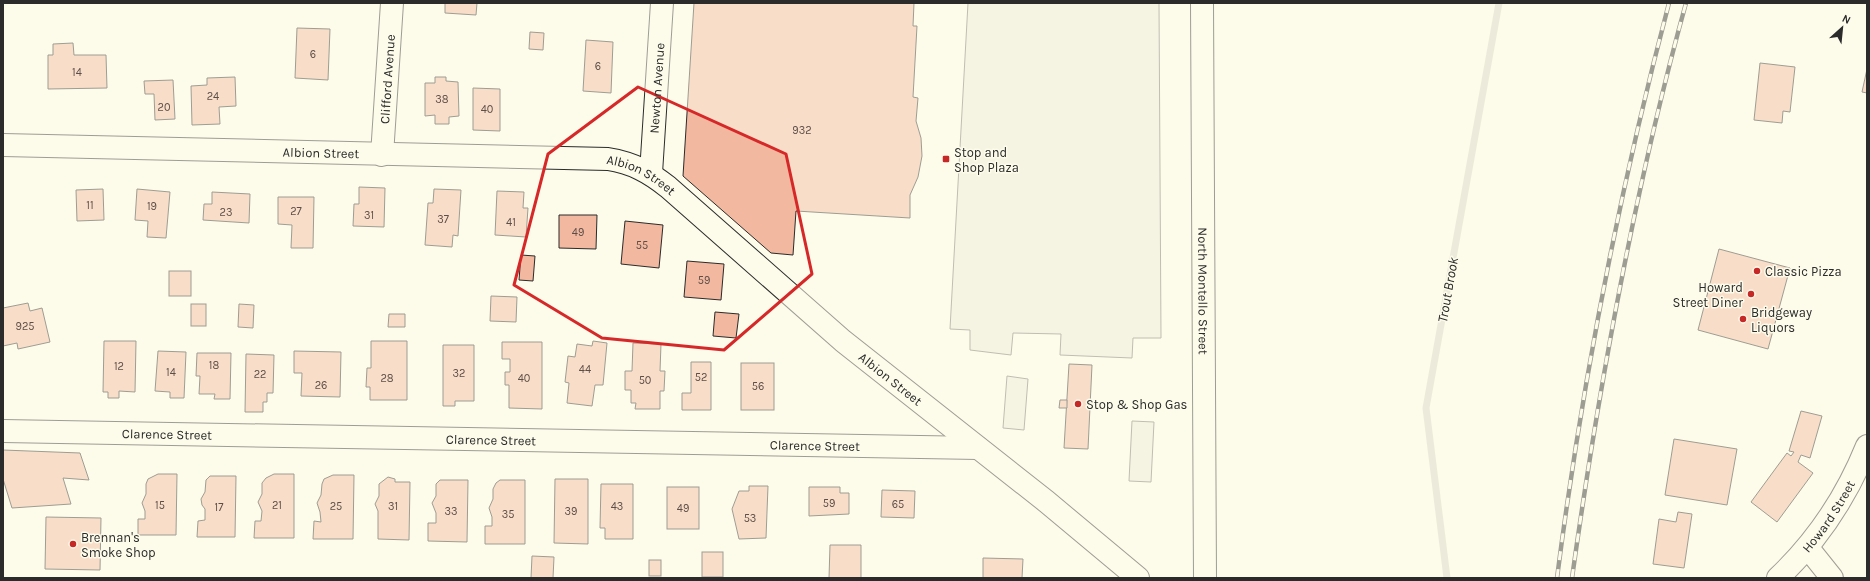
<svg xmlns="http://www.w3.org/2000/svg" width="1870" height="581" viewBox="0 0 1870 581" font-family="Karla,sans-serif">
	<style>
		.parking { fill: #eceadb; stroke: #74746e }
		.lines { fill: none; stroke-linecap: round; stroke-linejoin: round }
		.stream { stroke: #d8d7c9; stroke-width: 7 }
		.building { fill: #f2b8a0; stroke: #2b2b2b }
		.street-casing { stroke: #2b2b2b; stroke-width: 24 }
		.secondary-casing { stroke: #2b2b2b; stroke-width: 24 }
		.primary-casing { stroke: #2b2b2b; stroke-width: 24 }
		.street { stroke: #fdfbea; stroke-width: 22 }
		.secondary { stroke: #fdfbea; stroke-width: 22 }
		.primary { stroke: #fdfbea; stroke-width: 22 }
		.rail-casing { stroke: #2b2b2b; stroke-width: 4.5 }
		.rail { stroke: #fdfbea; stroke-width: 3; stroke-dasharray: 9; stroke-linecap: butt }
		.marked { fill: none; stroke: #d62828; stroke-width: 3; stroke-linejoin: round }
		.poi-dot { fill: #c62828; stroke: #fdfbea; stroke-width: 1.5 }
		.labels { text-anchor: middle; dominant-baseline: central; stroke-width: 3; stroke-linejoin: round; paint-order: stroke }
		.number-label { font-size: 11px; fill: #5d4e48 }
		.street-label { font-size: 13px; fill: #2b2b2b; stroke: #fdfbea }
		.poi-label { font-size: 13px; fill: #2b2b2b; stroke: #fdfbea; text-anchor: start }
		.water-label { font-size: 14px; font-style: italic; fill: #2b2b2b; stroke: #fdfbea }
	</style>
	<rect width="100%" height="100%" fill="#fdfbea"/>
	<g class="parking">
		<polygon points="968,3 1159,3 1161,338 1133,338 1132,358 1060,355 1061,334 1013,333 1011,355 970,350 970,330 950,329"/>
		<polygon points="1007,376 1028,379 1024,430 1003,428"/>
		<polygon points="1132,421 1154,422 1151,482 1129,481"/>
	</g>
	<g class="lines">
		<polyline class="stream" points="1447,578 1426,408 1499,3"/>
	</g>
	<g class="building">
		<polygon points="445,3 477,3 476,15 445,13"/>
		<polygon points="694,3 914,3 913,26 917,26 913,97 918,98 916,121 921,138 922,156 918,177 910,195 910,218 796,211 793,255 771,253 683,176"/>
		<polygon points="297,28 330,29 328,80 295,78"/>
		<polygon points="530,32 544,33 543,50 529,49"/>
		<polygon points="586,40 613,42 611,93 583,91"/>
		<polygon points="73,43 74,55 106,55 107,88 48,89 48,55 53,55 53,44"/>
		<polygon points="1760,63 1795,67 1790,112 1783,111 1782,123 1754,120"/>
		<polygon points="1867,69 1867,93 1862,92"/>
		<polygon points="235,77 236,106 219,107 220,124 192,125 191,86 207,85 207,78"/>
		<polygon points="435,77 446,77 446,81 458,82 459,116 449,117 449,124 435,124 435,115 425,116 425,83 435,83"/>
		<polygon points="173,80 175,119 155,120 154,94 145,94 144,81"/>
		<polygon points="473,88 500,89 500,131 473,130"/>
		<polygon points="359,187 385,188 384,227 353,226 354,204 359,204"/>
		<polygon points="103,189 104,220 77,221 76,190"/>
		<polygon points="137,189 170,192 166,238 147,237 148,221 135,220"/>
		<polygon points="434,189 461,190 458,236 453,235 452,247 425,245 428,203 433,203"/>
		<polygon points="497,191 524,192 523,208 528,208 526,237 495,235"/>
		<polygon points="212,192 250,194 249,223 203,220 204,204 212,204"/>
		<polygon points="278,197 314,197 313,248 291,248 292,225 278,224"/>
		<polygon points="559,215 597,215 596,249 559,248"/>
		<polygon points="625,221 663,225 659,268 621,264"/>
		<polygon points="1719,249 1790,268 1768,349 1698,330"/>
		<polygon points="521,255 535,256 533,281 519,280"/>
		<polygon points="687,261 724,264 721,300 684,297"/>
		<rect x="169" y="271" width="22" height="25"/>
		<polygon points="491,296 517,297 516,322 490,321"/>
		<polygon points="28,303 30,311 42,308 50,342 18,349 17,343 3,346 3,308"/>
		<rect x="191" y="304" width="15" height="22"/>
		<polygon points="239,304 254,305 253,328 238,327"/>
		<polygon points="715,312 739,314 736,338 713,336"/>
		<polygon points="389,314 405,314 405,327 388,327"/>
		<polygon points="104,341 136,341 135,392 119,391 119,398 108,398 108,392 103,392"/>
		<polygon points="371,341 407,341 407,400 370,400 370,387 366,387 367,368 371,368"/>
		<polygon points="593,341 607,343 603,385 595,385 592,406 567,403 569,383 565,382 568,356 575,357 577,344 592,346"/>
		<polygon points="502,342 542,342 542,409 509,408 509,385 505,385 505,372 510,372 510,359 502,359"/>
		<polygon points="633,343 661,344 660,371 665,371 664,391 660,391 660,409 635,409 636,403 631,403 631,390 625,390 625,371 632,371"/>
		<polygon points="443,345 474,345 474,401 455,401 455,406 443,406"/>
		<polygon points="158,351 186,352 184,398 170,398 170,392 155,391"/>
		<polygon points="294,351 341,352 340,397 301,396 302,373 294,373"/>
		<polygon points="197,353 231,353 230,399 214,399 215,394 199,394 200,376 196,376"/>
		<polygon points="246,354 274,355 273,393 267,393 267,402 263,402 263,412 245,412"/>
		<polygon points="691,362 711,362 711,410 682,410 682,393 691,393"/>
		<rect x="741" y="363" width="33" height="47"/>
		<polygon points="1069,364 1092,365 1088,449 1064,448"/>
		<polygon points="1060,400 1067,400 1067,408 1059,408"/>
		<polygon points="1801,411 1822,416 1810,458 1801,455 1798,462 1813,473 1777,522 1751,502 1787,453 1791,456 1794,452 1789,451"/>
		<polygon points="1674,439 1737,449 1727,505 1665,495"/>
		<polygon points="3,450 80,453 89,480 63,478 71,504 12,508 3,479"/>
		<polygon points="158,474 177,474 176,535 138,535 138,519 145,519 145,511 142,503 146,494 146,484 148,479"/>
		<polygon points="274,474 294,474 294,538 254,538 255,521 261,521 262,511 258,502 262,494 262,483 266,478"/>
		<polygon points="333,475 354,475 353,539 313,539 314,521 321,522 320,512 317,503 321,495 322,484 324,479"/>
		<polygon points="210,476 236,476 235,537 197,537 198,521 205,520 205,509 202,505 201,499 205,492 206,480"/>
		<polygon points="388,477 395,479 395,482 410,482 409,540 378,539 378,511 375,504 379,496 379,484"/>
		<polygon points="555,479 588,479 588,544 554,543"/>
		<polygon points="440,480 468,480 467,542 428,541 428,523 436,523 436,513 432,503 436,496 436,484"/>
		<polygon points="500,480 525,480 525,544 485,544 485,526 492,526 492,517 489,508 493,499 493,489 496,483"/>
		<polygon points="601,484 633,484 633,539 605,539 605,528 600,528"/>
		<polygon points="749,486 768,486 766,538 739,539 732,509 739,491 749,491"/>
		<rect x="667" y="487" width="32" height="42"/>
		<polygon points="809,487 840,487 840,493 849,493 849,514 809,516"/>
		<polygon points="882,490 915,491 914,518 881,517"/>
		<polygon points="1678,512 1692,514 1684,568 1653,564 1659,519 1676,522"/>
		<polygon points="46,517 101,518 100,570 45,569"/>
		<polygon points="830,545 861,545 861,578 829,578"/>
		<rect x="702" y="552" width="21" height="25"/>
		<polygon points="532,556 554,557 553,578 531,578"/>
		<polygon points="983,558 1023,559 1022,578 983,578"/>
		<rect x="649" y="560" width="12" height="16"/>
	</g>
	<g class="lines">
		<defs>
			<g id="street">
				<path id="s1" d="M3,145L608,159C633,163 649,172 668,187L843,341L1047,502L1138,578"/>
				<path id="s2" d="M382,155L392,3"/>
				<path id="s3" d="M651,173L662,3"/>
				<path id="s4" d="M3,431L978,448"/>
				<polyline points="1808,548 1832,578"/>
			</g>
			<g id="secondary">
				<path id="s5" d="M1778,578C1818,540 1846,498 1867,446"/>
			</g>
			<g id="primary">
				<path id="s6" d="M1202,3L1205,578"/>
			</g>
		</defs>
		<use href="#street" class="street-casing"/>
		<use href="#secondary" class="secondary-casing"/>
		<use href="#primary" class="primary-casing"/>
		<use href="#street" class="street"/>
		<use href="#secondary" class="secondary"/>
		<use href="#primary" class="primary"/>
		<defs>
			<g id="rail">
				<path d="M1557,578C1582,384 1619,192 1669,3"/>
				<path d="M1572,578C1599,385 1634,191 1686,3"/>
			</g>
		</defs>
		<use href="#rail" class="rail-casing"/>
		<use href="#rail" class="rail"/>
	</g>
	<path d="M0 0H1870V581H0ZM638,87L786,154L812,274L724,350L602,338L514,285L548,154Z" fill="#fdfbea" fill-opacity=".55" fill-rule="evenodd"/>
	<path class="marked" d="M638,87L786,154L812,274L724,350L602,338L514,285L548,154Z"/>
	<g class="poi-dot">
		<rect x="942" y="155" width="8" height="8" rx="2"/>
		<circle cx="1757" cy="271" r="4"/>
		<circle cx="1751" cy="294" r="4"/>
		<circle cx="1743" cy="319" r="4"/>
		<circle cx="1078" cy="404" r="4"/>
		<circle cx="73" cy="544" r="4"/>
	</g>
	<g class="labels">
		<g class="number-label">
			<text x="313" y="54">6</text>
			<text x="598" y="66">6</text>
			<text x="77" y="72">14</text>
			<text x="213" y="96">24</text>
			<text x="442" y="99">38</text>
			<text x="164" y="107">20</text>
			<text x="487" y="109">40</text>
			<text x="802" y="130">932</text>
			<text x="90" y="205">11</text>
			<text x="152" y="206">19</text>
			<text x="296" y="211">27</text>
			<text x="226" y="212">23</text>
			<text x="369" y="215">31</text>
			<text x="443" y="219">37</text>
			<text x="511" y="222">41</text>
			<text x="578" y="232">49</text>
			<text x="642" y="245">55</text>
			<text x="704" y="280">59</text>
			<text x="25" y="326">925</text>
			<text x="214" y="365">18</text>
			<text x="119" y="366">12</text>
			<text x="585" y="369">44</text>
			<text x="171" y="372">14</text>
			<text x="459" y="373">32</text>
			<text x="260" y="374">22</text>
			<text x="701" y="377">52</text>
			<text x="387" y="378">28</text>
			<text x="524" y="378">40</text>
			<text x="645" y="380">50</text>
			<text x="321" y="385">26</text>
			<text x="758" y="386">56</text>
			<text x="829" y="503">59</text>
			<text x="898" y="504">65</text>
			<text x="160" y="505">15</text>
			<text x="277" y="505">21</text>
			<text x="336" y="506">25</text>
			<text x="393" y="506">31</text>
			<text x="617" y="506">43</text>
			<text x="219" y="507">17</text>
			<text x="683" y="508">49</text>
			<text x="451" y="511">33</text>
			<text x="571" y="511">39</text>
			<text x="508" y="514">35</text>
			<text x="750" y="518">53</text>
		</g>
		<g class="street-label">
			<text stroke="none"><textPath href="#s2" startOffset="76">Clifford Avenue</textPath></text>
			<text stroke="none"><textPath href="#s3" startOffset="85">Newton Avenue</textPath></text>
			<text stroke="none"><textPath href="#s1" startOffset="318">Albion Street</textPath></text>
			<text stroke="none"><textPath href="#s1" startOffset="642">Albion Street</textPath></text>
			<text stroke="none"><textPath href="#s6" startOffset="288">North Montello Street</textPath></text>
			<text stroke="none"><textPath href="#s1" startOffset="966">Albion Street</textPath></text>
			<text stroke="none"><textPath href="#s4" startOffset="164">Clarence Street</textPath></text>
			<text stroke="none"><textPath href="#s4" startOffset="488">Clarence Street</textPath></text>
			<text stroke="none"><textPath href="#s4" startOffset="812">Clarence Street</textPath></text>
			<text stroke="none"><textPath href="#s5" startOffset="80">Howard Street</textPath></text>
		</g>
		<g class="poi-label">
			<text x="954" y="152">Stop and<tspan x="954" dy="15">Shop Plaza</tspan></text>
			<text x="1765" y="271">Classic Pizza</text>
			<text x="1743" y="287" text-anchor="end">Howard<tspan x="1743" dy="15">Street Diner</tspan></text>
			<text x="1751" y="312">Bridgeway<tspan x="1751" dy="15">Liquors</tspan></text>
			<text x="1086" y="404">Stop &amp; Shop Gas</text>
			<text x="81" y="537">Brennan's<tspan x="81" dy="15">Smoke Shop</tspan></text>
		</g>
		<g class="water-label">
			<text transform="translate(1448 290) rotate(-80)">Trout Brook</text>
		</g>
	</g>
	<rect width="1870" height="581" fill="none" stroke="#2b2b2b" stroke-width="8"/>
	<g transform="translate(1842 28) rotate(27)" stroke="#fdfbea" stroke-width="3" paint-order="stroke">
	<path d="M0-3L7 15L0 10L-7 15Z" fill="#2b2b2b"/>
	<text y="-6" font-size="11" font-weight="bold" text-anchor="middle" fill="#2b2b2b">N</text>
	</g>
</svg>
